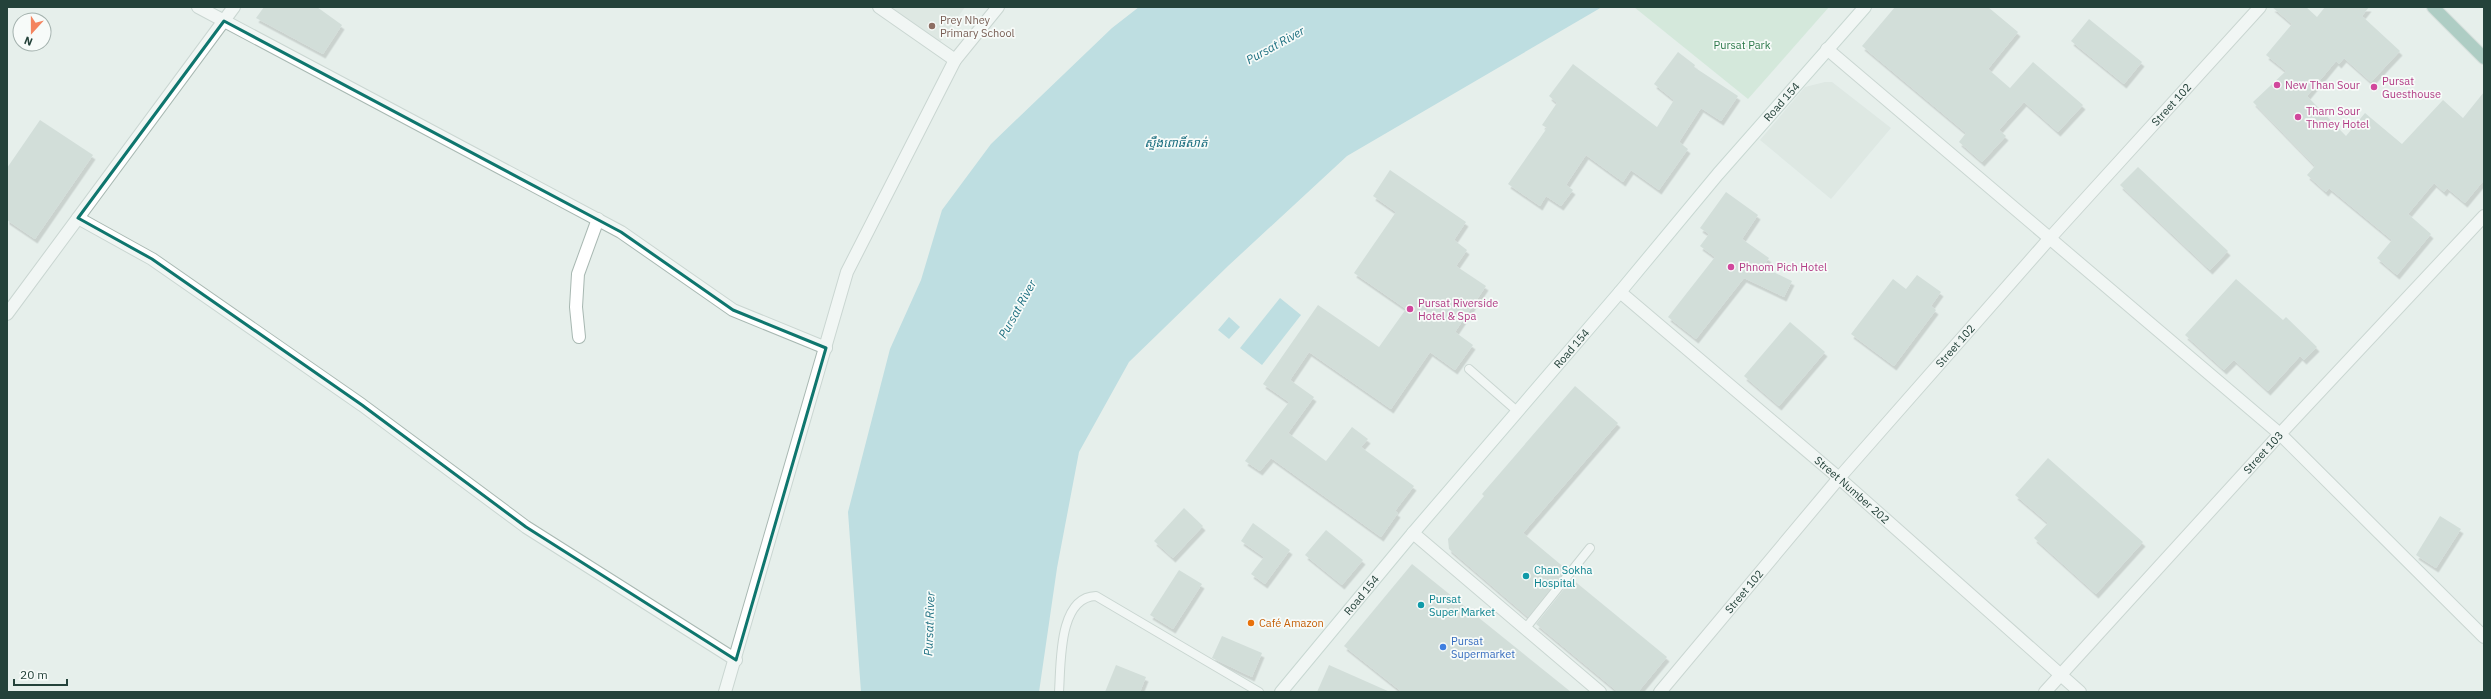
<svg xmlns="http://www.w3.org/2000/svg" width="2491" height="699" viewBox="0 0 2491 699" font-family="'IBM Plex Sans','Noto Sans Khmer',sans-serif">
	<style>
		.built { fill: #d4dfda }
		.green { fill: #bfe0c8 }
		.water { fill: #8ec9d4 }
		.building { fill: #bbcac4; filter: url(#shadow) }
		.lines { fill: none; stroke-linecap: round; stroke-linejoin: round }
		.service-casing { stroke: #a8b8b2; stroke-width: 10 }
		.minor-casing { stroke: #a8b8b2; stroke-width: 14 }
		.tertiary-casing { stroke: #a8b8b2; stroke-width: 14 }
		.secondary-casing { stroke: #a4bbb3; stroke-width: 14 }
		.primary-casing { stroke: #c2cac8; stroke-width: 14 }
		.service { stroke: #fff; stroke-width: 8 }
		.minor { stroke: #fff; stroke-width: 12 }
		.tertiary { stroke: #fff; stroke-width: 12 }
		.secondary { stroke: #fff; stroke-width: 12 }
		.primary { stroke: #6aa596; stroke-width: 12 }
		.marked { fill: none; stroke: #0f766e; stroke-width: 3; stroke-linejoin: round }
		.education-dot { fill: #8d6e63; stroke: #f7fbf9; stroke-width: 1.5 }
		.hotel-dot { fill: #d1479c; stroke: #f7fbf9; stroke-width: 1.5 }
		.culture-dot { fill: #0f9aa8; stroke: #f7fbf9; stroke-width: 1.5 }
		.food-dot { fill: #e8710a; stroke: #f7fbf9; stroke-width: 1.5 }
		.shop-dot { fill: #3f7fe0; stroke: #f7fbf9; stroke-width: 1.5 }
		.labels { text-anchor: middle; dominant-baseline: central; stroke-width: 3.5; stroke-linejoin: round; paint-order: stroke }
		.education-label { font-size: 11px; fill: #785e54; stroke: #f7fbf9; text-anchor: start }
		.park-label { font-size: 11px; fill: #2d7a4b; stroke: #f7fbf9 }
		.hotel-label { font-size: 11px; fill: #b23c85; stroke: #f7fbf9; text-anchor: start }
		.street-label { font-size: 11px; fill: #24423a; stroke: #f7fbf9 }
		.culture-label { font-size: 11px; fill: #0d838f; stroke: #f7fbf9; text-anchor: start }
		.food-label { font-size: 11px; fill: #c56008; stroke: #f7fbf9; text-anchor: start }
		.shop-label { font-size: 11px; fill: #366cbe; stroke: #f7fbf9; text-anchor: start }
		.water-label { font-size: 12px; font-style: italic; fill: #1c6f80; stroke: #f7fbf9 }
	</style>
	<defs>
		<filter id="shadow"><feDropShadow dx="2.5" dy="4.5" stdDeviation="0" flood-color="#0004"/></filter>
	</defs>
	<rect width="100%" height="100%" fill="#e6efeb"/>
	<g class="built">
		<polygon points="887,7 965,7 938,45"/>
		<polygon points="1825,82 1832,82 1891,128 1831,199 1760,140 1805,87"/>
	</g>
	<polygon class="green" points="1634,7 1829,7 1748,99"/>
	<g class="water">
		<polygon points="1139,7 1602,7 1347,156 1228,266 1129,362 1079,452 1057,568 1039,692 861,692 848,512 890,349 921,280 942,210 991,144 1112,28"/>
		<polygon points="1280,298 1301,315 1262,365 1240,348"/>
		<polygon points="1229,317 1240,327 1229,339 1218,330"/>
	</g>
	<g class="building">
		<polygon points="264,7 317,7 342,25 323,54 256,18"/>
		<polygon points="1895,7 1988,7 2018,32 1988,69 2010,88 2033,62 2083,105 2058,132 2024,102 1999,130 2006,136 1982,162 1959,142 1966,133 1862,46"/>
		<polygon points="2272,7 2306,7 2317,17 2325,7 2369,7 2362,16 2400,51 2371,82 2344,58 2339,64 2336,61 2307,96 2346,136 2365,113 2402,144 2443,100 2463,118 2484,92 2484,180 2465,203 2447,188 2444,192 2434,183 2408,214 2431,234 2397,275 2377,258 2392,240 2329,188 2326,192 2307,175 2315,166 2253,102 2286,71 2266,55 2292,24"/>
		<polygon points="2089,19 2142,62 2124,84 2071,41"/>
		<polygon points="1678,52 1695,65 1694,67 1738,96 1721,121 1701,108 1679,142 1688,149 1659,190 1631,170 1623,182 1586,155 1566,185 1573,190 1561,206 1546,196 1540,206 1508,184 1547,128 1542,125 1557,103 1549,96 1573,64 1657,127 1674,100 1654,84"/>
		<polygon points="40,120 93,155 35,239 7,220 7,168"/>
		<polygon points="2138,167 2228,251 2210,270 2120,185"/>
		<polygon points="1390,170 1466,222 1454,240 1467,250 1456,266 1486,286 1455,332 1473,345 1455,370 1430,352 1391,409 1309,352 1290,380 1314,397 1288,433 1326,461 1352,427 1368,439 1361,447 1414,486 1395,511 1398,513 1381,537 1271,458 1260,471 1245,461 1289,402 1263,384 1318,305 1379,347 1406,309 1354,273 1396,212 1373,196"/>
		<polygon points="1726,192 1758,215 1742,239 1769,258 1763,267 1792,281 1784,297 1744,278 1696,339 1668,317 1715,257 1700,246 1709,234 1700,228"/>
		<polygon points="1917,275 1941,292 1931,306 1936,310 1894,366 1851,334 1893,279 1906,289"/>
		<polygon points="2236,279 2283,320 2286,317 2317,347 2304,360 2300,356 2268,391 2234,360 2224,370 2185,335"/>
		<polygon points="1790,322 1825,352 1779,406 1744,376"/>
		<polygon points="1575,386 1618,423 1523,533 1566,569 1528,617 1449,549 1448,539 1484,496 1482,494"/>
		<polygon points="2048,458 2143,542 2096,594 2034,538 2048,523 2015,495"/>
		<polygon points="1184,508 1203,526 1173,558 1154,541"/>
		<polygon points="2440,516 2461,529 2436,568 2416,555"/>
		<polygon points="1253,523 1290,550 1265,584 1251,574 1264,557 1241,541"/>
		<polygon points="1326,530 1363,560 1342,585 1305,555"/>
		<polygon points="1412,564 1571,692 1402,692 1344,646"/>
		<polygon points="1179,570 1202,584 1173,629 1150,615"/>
		<polygon points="1572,579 1667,657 1638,692 1618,692 1536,624"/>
		<polygon points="1222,636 1262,653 1252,677 1212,658"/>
		<polygon points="1116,665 1146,677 1140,692 1105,692"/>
		<polygon points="1329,665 1390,692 1317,692"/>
	</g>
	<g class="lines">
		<defs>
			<g id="service">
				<polyline points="1469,369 1517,411"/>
				<polyline points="1525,629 1590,548"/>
				<path d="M1059,692C1061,664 1058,597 1096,596L1259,692"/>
			</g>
			<g id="minor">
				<polyline points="198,7 621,232 733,310 826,348"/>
				<polyline points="879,7 955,60"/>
				<polyline points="1827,49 2280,434 2484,637"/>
				<polyline points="78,218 152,259 362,405 526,527 736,660"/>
				<path id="s1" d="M1620,292L1839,478L2080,692"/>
				<polyline points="579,337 576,307 578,274 598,219"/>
				<polyline points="1413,533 1600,692"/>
				<path id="s2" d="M1660,692L1839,478L2050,238L2260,7"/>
			</g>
			<g id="tertiary">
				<polyline points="7,314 234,7"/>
				<polyline points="725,692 847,272 955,60 998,7"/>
				<path id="s3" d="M2045,692L2280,434L2484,216"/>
			</g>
			<g id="secondary">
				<path id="s4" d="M1281,692L1413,533L1620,292L1718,174L1865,7"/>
			</g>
			<polyline id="primary" points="2433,7 2484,58"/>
		</defs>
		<use href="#service" class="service-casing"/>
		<use href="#minor" class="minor-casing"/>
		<use href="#tertiary" class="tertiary-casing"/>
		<use href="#secondary" class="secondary-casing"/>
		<use href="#primary" class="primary-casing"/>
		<use href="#service" class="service"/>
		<use href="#minor" class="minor"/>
		<use href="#tertiary" class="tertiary"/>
		<use href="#secondary" class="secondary"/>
		<use href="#primary" class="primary"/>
	</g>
	<path d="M0 0H2491V699H0ZM224,21L621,232L733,310L826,348L736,660L526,527L362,405L152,259L78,218Z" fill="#e6efeb" fill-opacity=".55" fill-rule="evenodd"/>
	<path class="marked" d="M224,21L621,232L733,310L826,348L736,660L526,527L362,405L152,259L78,218Z"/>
	<circle class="education-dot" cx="932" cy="26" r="4"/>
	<g class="hotel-dot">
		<circle cx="2277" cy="85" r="4"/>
		<circle cx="2374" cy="87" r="4"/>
		<circle cx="2298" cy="117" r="4"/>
		<circle cx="1731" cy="267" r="4"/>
		<circle cx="1410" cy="309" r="4"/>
	</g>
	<g class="culture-dot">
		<circle cx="1526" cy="576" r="4"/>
		<circle cx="1421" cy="605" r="4"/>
	</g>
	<circle class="food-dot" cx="1251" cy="623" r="4"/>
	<circle class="shop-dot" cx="1443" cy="647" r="4"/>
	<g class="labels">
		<g class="education-label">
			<text x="940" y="20">Prey Nhey<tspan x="940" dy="13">Primary School</tspan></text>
		</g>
		<g class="park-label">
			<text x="1742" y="45">Pursat Park</text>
		</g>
		<g class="hotel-label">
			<text x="2382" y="81">Pursat<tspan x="2382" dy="13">Guesthouse</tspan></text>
			<text x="2285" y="85">New Than Sour</text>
			<text x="2306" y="111">Tharn Sour<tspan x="2306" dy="13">Thmey Hotel</tspan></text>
			<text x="1739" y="267">Phnom Pich Hotel</text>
			<text x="1418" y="303">Pursat Riverside<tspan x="1418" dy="13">Hotel &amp; Spa</tspan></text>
		</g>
		<g class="street-label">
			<text stroke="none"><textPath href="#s4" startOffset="774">Road 154</textPath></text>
			<text stroke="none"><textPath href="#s2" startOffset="779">Street 102</textPath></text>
			<text stroke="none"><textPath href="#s2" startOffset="455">Street 102</textPath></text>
			<text stroke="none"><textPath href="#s4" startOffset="450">Road 154</textPath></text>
			<text stroke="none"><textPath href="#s3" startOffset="324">Street 103</textPath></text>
			<text stroke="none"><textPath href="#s1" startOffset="305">Street Number 202</textPath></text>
			<text stroke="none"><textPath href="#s2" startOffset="131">Street 102</textPath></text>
			<text stroke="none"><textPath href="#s4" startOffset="126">Road 154</textPath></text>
		</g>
		<g class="culture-label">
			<text x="1534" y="570">Chan Sokha<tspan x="1534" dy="13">Hospital</tspan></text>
			<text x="1429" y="599">Pursat<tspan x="1429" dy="13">Super Market</tspan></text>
		</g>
		<g class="food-label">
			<text x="1259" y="623">Café Amazon</text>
		</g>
		<g class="shop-label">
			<text x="1451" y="641">Pursat<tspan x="1451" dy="13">Supermarket</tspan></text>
		</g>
		<g class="water-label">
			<text transform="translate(1275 45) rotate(-29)">Pursat River</text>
			<text x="1176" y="142">ស្ទឹងពោធិ៍សាត់</text>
			<text transform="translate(1017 309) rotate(-61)">Pursat River</text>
			<text transform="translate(929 624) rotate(-88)">Pursat River</text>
		</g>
	</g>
	<rect width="2491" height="699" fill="none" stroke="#24423a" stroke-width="16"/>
	<g transform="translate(32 32) rotate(201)"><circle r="19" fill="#f7fbf9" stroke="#a3b1ad"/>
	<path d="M0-3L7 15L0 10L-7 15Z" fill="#f4845f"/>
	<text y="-6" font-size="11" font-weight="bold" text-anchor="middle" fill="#24423a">N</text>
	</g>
	<path d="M14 679v6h53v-6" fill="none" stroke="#24423a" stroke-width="2"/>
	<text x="20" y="679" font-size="12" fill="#24423a" stroke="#f7fbf9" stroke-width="3" paint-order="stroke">20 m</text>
</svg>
